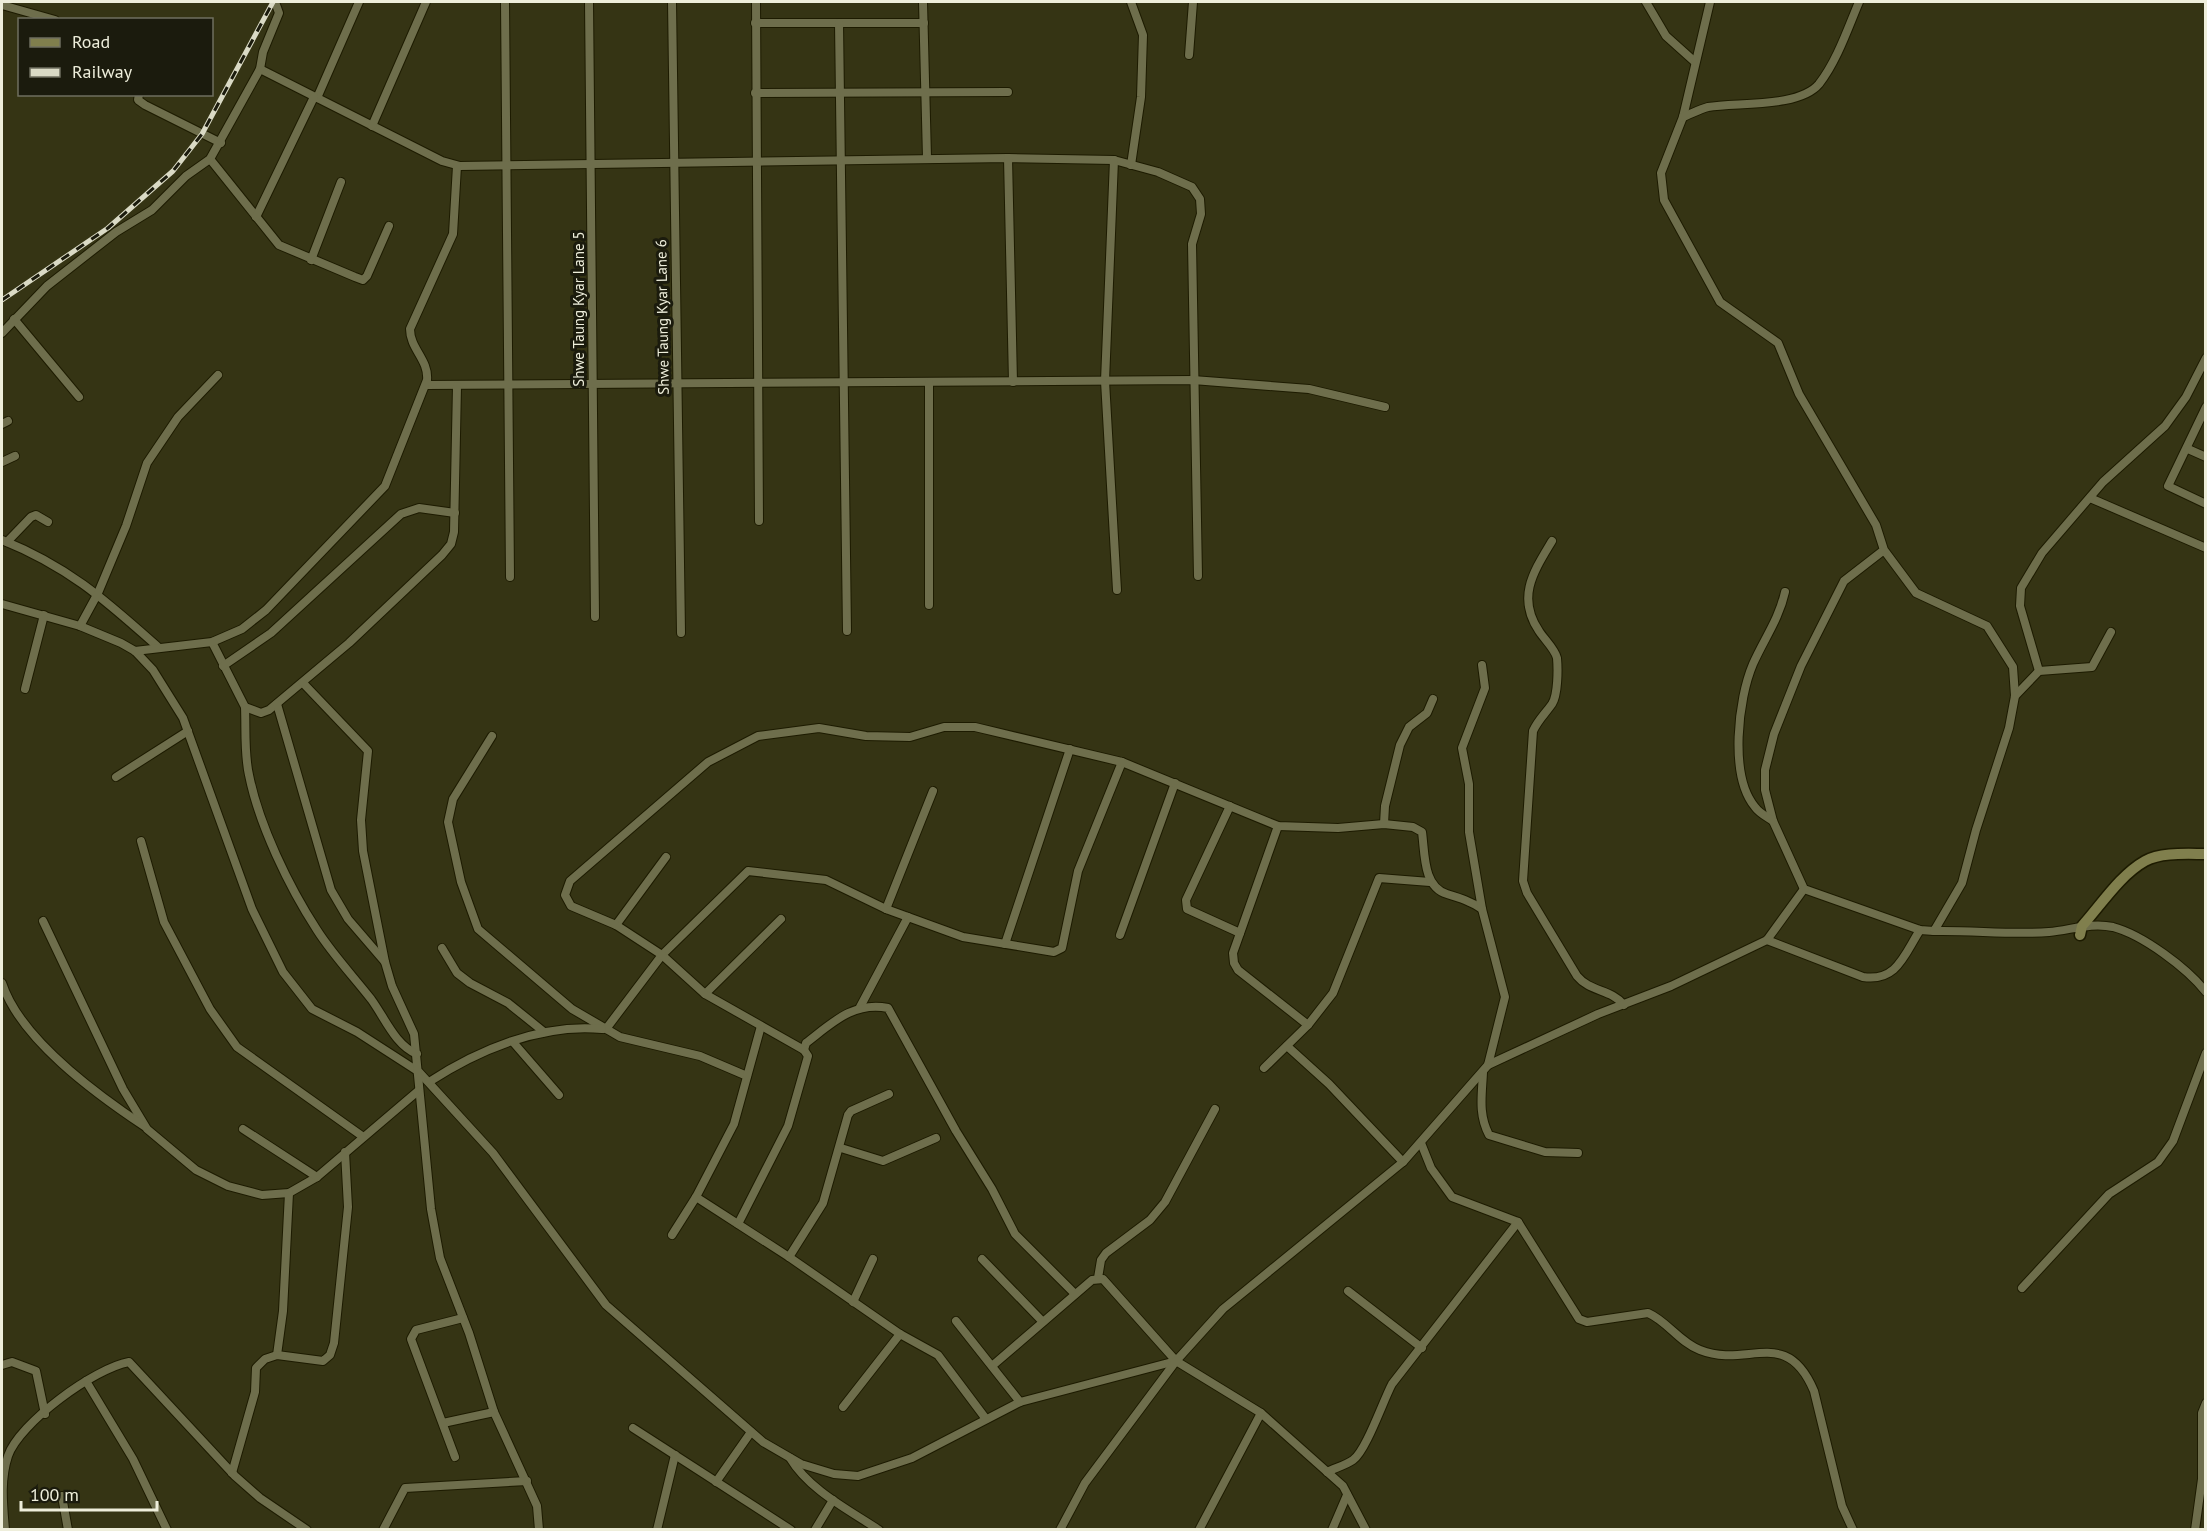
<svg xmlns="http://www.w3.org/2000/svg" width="2207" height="1531" viewBox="0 0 2207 1531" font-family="'PT Sans',sans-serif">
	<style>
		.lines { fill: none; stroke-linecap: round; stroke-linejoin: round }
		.street-casing { stroke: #1d1b00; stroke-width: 10 }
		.secondary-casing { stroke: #1d1b00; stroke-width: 13 }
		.street { stroke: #6e6e4c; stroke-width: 8 }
		.secondary { stroke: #807f4d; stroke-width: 10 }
		.rail-casing { stroke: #dadac5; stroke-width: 5 }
		.rail { stroke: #1b1b0d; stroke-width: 3; stroke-dasharray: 9; stroke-linecap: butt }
		.labels { text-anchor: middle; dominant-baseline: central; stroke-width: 6; stroke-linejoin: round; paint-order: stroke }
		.street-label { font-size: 15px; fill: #eeeedb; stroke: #1b1b0d }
	</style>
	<rect width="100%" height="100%" fill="#353414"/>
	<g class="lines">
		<defs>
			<g id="street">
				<polyline points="505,2 510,577"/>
				<polyline points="589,2 595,617"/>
				<polyline points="672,2 681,633"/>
				<polyline points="756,2 759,521"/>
				<polyline points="923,2 927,158"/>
				<polyline points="1131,2 1143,35 1141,97 1131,165"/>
				<polyline points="1646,2 1666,36 1695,62"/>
				<polyline points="1710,2 1683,117 1661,173 1664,200 1720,302 1778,343 1799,394 1876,525 1884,550 1916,593 1987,626 2013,667 2015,696 2009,728 1976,830 1962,883 1934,931 1920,930 1804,889 1773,821 1765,790 1765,770 1774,734 1801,666 1844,581 1884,550"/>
				<polyline points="2,5 55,20"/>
				<polyline points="755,23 924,23"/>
				<polyline points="839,23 847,631"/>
				<polyline points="1189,55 1193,2"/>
				<polyline points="260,69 442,161 460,166 1008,158 1114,160 1158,172 1192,187 1200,199 1201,214 1192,244 1198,576"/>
				<polyline points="755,93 1008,92"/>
				<polyline points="139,94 138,100 145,105 221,143"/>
				<polyline points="317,98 359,2"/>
				<path d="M1683,117C1691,114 1700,109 1708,107C1737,102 1799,108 1819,84C1837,61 1848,28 1859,2"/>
				<polyline points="372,126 426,2"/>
				<polyline points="1008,158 1013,382"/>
				<polyline points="210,159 279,245 355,277 363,280 367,276 389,226"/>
				<polyline points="1114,160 1105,381 1117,590"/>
				<polyline points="256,217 314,97"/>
				<polyline points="311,260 341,182"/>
				<polyline points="14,319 79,397"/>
				<polyline points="2,333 47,286 116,232 152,210 186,176 210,159 260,69 263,52 279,13 275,2"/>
				<polyline points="426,385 1193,380 1309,389 1385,407"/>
				<polyline points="2206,407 2168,486 2206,504"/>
				<polyline points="2,424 8,421"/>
				<polyline points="2188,449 2206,457"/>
				<polyline points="2,462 15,456"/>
				<polyline points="2090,498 2206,548"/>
				<path d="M2,540C69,567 105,600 158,647"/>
				<path d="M1552,541C1534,571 1516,597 1539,631C1544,639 1555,649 1557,658C1558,669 1558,695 1552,704C1545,714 1538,720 1533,731L1523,881L1527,893L1577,976C1590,992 1611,989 1624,1005"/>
				<polyline points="7,542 31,517 36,515 48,522"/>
				<polyline points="2,604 80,626 121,643 135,651 153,670 183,718 252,909 283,972 312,1009 357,1032 419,1072 493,1153 606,1305 763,1442 801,1464 834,1474 858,1476 912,1458 1020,1402 1176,1361"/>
				<polyline points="929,605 929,383"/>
				<polyline points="80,626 98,593 126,526 147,463 178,417 218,375"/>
				<polyline points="212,642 245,707 261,713 269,710 349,643 442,555 451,544 454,532 457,386"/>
				<path d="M135,651L212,642L242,629L266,610L385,486L427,380C429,360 410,349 410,329L453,234L457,166"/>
				<polyline points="223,666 271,633 401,514 419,508 455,513"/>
				<polyline points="2039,671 2020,606 2021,588 2042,553 2103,482 2165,426 2186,397 2206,358"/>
				<polyline points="303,683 368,751 361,820 363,851 385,962 392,986 414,1034 431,1209 440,1258 469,1333 494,1412 537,1506 539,1530"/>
				<polyline points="25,689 44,615"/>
				<polyline points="2015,696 2039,671 2092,667 2111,632"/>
				<polyline points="277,704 331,890 348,919 385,962"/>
				<path d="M245,707C246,729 244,753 249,775C259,825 289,887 317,930C333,955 353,976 371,999C385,1018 395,1045 417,1054"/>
				<polyline points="492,736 453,799 448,822 461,882 478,929 572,1009 620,1037 700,1056 747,1076"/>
				<polyline points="116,777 188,731"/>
				<polyline points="1230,806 1186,900 1187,909 1240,933"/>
				<path d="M1773,821C1767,817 1759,813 1755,807C1729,776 1738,699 1753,664C1764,639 1779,619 1785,592"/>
				<polyline points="1384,824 1385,806 1400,745 1409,727 1427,713 1433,699"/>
				<polyline points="1278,826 1233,953 1234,963 1238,970 1308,1025"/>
				<polyline points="141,841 164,922 210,1009 237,1047 362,1136"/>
				<polyline points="886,909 933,791"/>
				<polyline points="43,921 123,1089 147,1129 196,1170 228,1186 262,1195 289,1193 317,1177 418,1091"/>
				<polyline points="616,925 666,857"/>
				<path d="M1934,931C1970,930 2015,935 2049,932C2071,930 2091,922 2113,927C2143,935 2187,968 2206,992"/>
				<polyline points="1120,935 1175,783"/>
				<path d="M1767,940L1863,977C1897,982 1904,955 1920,930"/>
				<polyline points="1005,944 1070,749"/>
				<polyline points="442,948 457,973 470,983 508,1003 544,1032"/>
				<path d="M2,983C20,1039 96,1094 144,1126"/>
				<polyline points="705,994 781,919"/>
				<polyline points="860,1007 908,917"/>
				<polyline points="606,1029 662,955 748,871 826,880 886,909 963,937 1054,952 1062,948 1078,871 1122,762"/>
				<polyline points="513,1042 559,1095"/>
				<polyline points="1287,1046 1329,1084 1403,1162"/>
				<path d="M804,1050L806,1043C831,1024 853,1001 888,1008L956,1131L992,1189L1015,1234L1075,1294"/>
				<polyline points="1488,1065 1598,1014 1671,986 1767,940 1804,889"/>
				<polyline points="1264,1068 1308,1025 1333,993 1379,878 1430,882"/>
				<path d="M1483,1072C1482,1095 1478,1114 1489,1135L1545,1152L1578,1153"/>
				<path d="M429,1082C478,1050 542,1023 602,1029"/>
				<polyline points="243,1129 317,1177"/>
				<path d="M1421,1143L1431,1168L1452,1197L1518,1222L1579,1319L1587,1322L1648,1313C1667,1321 1679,1342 1700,1350C1748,1369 1786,1325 1814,1391L1842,1506L1853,1530"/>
				<polyline points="841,1148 883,1161 936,1138"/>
				<polyline points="696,1197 789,1257 900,1334 938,1355 986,1419"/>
				<path d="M738,1224L788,1126L808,1056L804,1050L705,994L662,955L616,925L571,906L565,895L570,881L708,762L758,736L819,728L866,736L910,737L944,727H975L1122,762L1278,826L1338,828L1384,824L1413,827L1422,832C1425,854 1423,887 1447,894C1460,898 1470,901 1482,909"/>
				<polyline points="672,1235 696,1197 734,1124 761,1026"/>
				<polyline points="789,1257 823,1203 848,1115 851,1111 889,1094"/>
				<polyline points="982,1259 1043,1322"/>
				<polyline points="1098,1278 1101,1260 1106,1253 1150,1220 1165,1202 1215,1109"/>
				<polyline points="2022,1288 2109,1194 2158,1162 2173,1141 2206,1053"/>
				<polyline points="1348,1291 1422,1348"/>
				<polyline points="853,1302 873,1259"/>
				<polyline points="956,1321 1020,1402"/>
				<polyline points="277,1355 283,1311 289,1193"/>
				<polyline points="2,1365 12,1362 36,1371 45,1414"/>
				<polyline points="992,1366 1092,1280 1103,1279 1176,1361 1261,1413 1343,1486 1366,1530"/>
				<polyline points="86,1381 133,1459 167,1530"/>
				<polyline points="843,1407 900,1334"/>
				<polyline points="443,1423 494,1412"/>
				<polyline points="633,1428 791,1530"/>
				<polyline points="455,1457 411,1339 416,1330 463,1318"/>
				<path d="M790,1458C809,1490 849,1510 879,1530"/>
				<path d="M1327,1472C1335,1468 1346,1465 1353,1460C1366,1451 1383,1401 1392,1384L1518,1222"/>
				<polyline points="232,1473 255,1392 256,1368 265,1359 277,1355 323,1361 330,1355 334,1343 348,1207 345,1152"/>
				<polyline points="716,1482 751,1432"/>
				<polyline points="62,1496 68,1530"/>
				<path d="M5,1530C3,1505 0,1480 8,1456C19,1423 95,1368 129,1362L235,1476L260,1498L307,1530"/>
				<polyline points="383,1530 405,1488 527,1481"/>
				<polyline points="657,1530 675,1455"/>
				<polyline points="815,1530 833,1500"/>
				<polyline points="1060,1530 1085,1483 1176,1361 1223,1309 1403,1162 1488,1065 1505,997 1482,909 1469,832 1469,784 1462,748 1485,688 1482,665"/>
				<polyline points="1199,1530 1261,1413"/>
				<polyline points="1332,1530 1347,1495"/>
				<polyline points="2195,1530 2202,1479 2202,1413 2206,1403"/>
			</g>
			<path id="secondary" d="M2080,935L2082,926C2101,905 2120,875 2145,861C2161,852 2187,854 2206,854"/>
		</defs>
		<use href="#street" class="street-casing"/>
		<use href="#secondary" class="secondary-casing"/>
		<use href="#street" class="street"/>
		<use href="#secondary" class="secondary"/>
		<defs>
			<polyline id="rail" points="2,300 108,228 173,171 202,134 273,2"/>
		</defs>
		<use href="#rail" class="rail-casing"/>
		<use href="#rail" class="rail"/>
	</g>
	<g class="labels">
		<g class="street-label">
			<text transform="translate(578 309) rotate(-90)">Shwe Taung Kyar Lane 5</text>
			<text transform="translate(662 317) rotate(-91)">Shwe Taung Kyar Lane 6</text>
		</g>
	</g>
	<rect width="2207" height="1531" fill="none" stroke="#eeeedb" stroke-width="6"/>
	<rect x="18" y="18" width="195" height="78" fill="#1b1b0d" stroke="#6f6f5f" stroke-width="1.5"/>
	<rect x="30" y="38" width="30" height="9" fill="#807f4d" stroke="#6f6f5f" stroke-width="1.5"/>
	<text x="72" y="48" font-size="18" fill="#eeeedb">Road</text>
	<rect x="30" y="68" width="30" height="9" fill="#dadac5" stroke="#6f6f5f" stroke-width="1.5"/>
	<text x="72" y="78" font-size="18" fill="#eeeedb">Railway</text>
	<path d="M21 1501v9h136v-9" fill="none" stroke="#eeeedb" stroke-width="3"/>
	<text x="30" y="1501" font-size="18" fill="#eeeedb" stroke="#1b1b0d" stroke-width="4.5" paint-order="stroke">100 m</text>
</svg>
